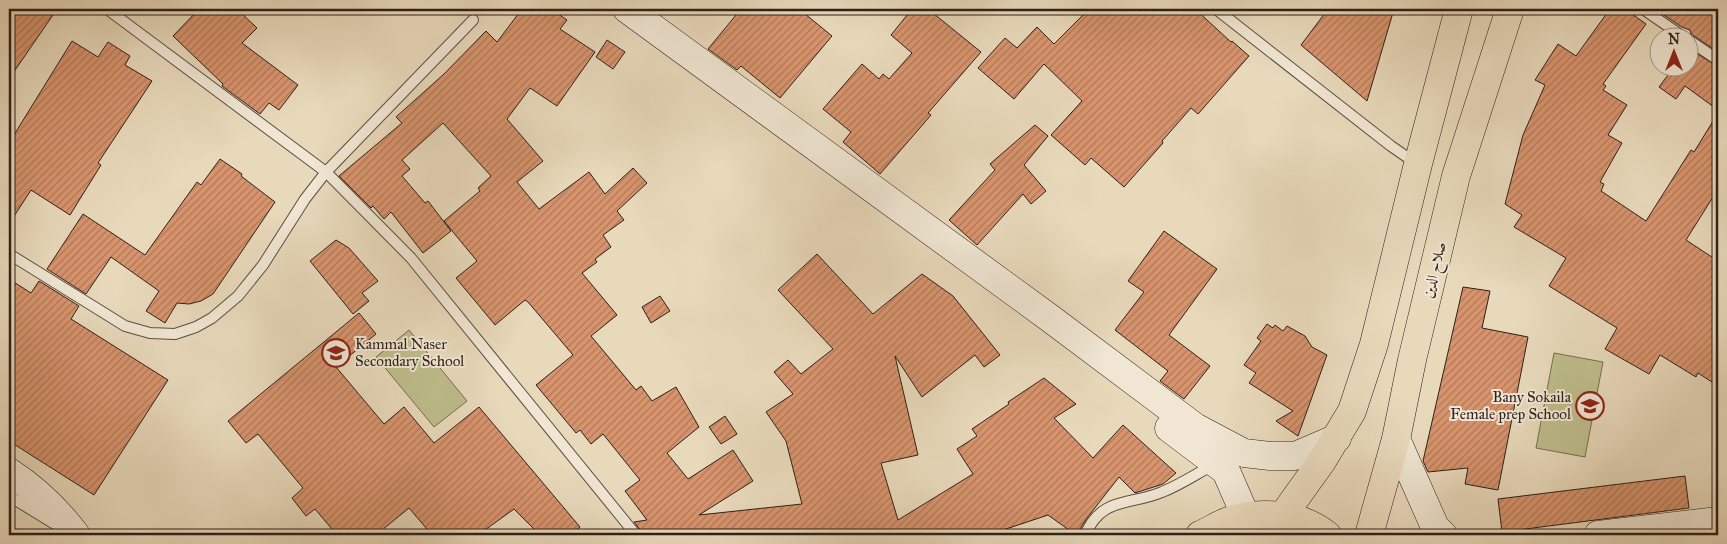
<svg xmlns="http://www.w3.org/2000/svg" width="1727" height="544" viewBox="0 0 1727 544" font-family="'IM FELL Great Primer',Amiri,serif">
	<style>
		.green { fill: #bebd8b; stroke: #766e52 }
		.building { fill: url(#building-hatch); stroke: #2e2019 }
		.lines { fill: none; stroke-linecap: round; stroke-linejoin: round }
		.lane-casing { stroke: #5c4e42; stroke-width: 12 }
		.secondary-casing { stroke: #2e2019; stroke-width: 29 }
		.highway-casing { stroke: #2e2019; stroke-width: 29 }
		.lane { stroke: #f0e6d3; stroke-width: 10 }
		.secondary { stroke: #f0e6d3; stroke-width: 28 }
		.highway { stroke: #e8d9bb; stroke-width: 28 }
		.labels { text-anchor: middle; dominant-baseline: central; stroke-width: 4; stroke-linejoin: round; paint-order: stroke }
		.street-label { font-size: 15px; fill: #2e2019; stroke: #f0e6d3 }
		.poi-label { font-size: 15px; fill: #2e2019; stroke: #f0e6d3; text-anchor: start }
	</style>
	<defs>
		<pattern id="building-hatch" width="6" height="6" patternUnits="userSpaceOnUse" patternTransform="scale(1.25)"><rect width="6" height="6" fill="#d8946d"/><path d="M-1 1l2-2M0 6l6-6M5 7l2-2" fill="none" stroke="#b07859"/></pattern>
	</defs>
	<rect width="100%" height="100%" fill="#e8d9bb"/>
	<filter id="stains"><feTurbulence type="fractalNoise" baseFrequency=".004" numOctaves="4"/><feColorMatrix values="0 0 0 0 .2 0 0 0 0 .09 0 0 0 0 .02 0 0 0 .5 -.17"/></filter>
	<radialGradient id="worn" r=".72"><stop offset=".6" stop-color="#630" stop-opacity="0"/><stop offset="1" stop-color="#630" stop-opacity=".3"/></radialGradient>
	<g class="green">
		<polygon points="409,330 467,401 434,427 376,357"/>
		<polygon points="1554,353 1603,362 1585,457 1536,448"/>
	</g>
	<g class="building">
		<polygon points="9,9 57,9 9,79"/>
		<polygon points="199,9 237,9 257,28 242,43 298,85 279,110 269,103 260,114 222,86 223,84 173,36"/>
		<polygon points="522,9 551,9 567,20 560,29 595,52 557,106 530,88 507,119 543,161 517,182 539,209 589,172 605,194 633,168 647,183 617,211 624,220 603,235 611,247 595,259 597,262 582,273 617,315 591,336 636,390 641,386 652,401 676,387 699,427 667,453 688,479 733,450 753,481 699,515 802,504 786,441 766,412 793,394 774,372 788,360 801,374 833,349 778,290 817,254 873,314 922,274 953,296 1000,355 984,367 975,355 922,397 895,356 918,455 881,463 898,520 973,474 957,449 977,436 972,429 1009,404 1008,402 1044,378 1076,404 1054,418 1093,458 1123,425 1176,473 1163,484 1135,493 1119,477 1087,518 1076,535 1048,515 988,535 643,535 641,531 634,522 647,520 625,491 640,480 603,434 591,444 580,430 576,433 536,385 573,355 528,302 525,300 495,325 456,278 477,261 444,221 480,191 478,188 491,176 443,123 402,160 410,169 402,176 425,203 428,201 451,231 423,253 391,212 384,219 373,206 371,208 339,176 402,123 396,117 444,74 486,31 497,42"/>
		<polygon points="741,9 799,9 832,36 780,98 741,66 737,70 708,49"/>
		<polygon points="912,9 928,9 981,52 928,113 931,115 880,174 843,142 851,132 823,109 862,64 879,79 883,74 889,79 912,53 891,35"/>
		<polygon points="1089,9 1195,9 1231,42 1232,41 1249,56 1198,114 1191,108 1162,141 1163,143 1124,187 1091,158 1085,165 1051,135 1082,101 1044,64 1014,99 978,68 1005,38 1017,48 1037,27 1054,44"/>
		<polygon points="1328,9 1394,9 1367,101 1301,45"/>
		<polygon points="1610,9 1625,9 1646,24 1603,84 1606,86 1603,90 1627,105 1608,135 1622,143 1600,182 1604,184 1601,191 1646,221 1691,150 1694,152 1718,113 1718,189 1686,240 1718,261 1718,386 1698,373 1696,377 1660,355 1649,374 1605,349 1617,328 1549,286 1566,258 1514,227 1522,215 1505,204 1523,135 1545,85 1535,80 1558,44 1576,56"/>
		<polygon points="1655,9 1718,9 1718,52 1691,34 1690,30 1682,27"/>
		<polygon points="607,40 625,52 613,69 596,57"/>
		<polygon points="72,41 98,57 108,42 130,56 125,65 152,81 98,163 101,165 70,215 31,190 9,224 9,143"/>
		<polygon points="1690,49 1718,67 1718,110 1685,86 1676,99 1659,87 1668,75 1658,68 1690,68"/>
		<polygon points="1035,125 1048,136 1024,165 1046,191 1031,204 1023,194 977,245 949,220 995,170 990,164"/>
		<polygon points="220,159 242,174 241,176 275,202 213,294 201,301 189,304 177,303 165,323 146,311 159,291 111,257 86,294 47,269 83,214 145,255 197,182 201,185"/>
		<polygon points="1164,231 1217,269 1169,335 1210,366 1184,399 1160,381 1168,371 1115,330 1144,292 1128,281"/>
		<polygon points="336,240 349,248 378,281 362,293 369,301 353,314 310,261"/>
		<polygon points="9,279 31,293 39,281 79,306 71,319 168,380 94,495 9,441"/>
		<polygon points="1463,287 1490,291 1482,328 1528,337 1498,490 1465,484 1468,468 1428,472 1423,461"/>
		<polygon points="660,296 670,311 651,323 642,307"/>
		<polygon points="359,313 376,334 336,367 384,424 404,407 434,443 479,407 580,527 570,535 540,535 514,509 478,535 432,535 409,508 376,535 337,535 315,509 306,516 292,498 303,488 258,434 246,443 228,421"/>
		<polygon points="1267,324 1273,328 1275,325 1283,331 1287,326 1305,336 1312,347 1327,355 1298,436 1276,421 1293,411 1249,383 1256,373 1244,365 1261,341 1257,338"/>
		<polygon points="725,416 737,434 721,444 709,427"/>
		<polygon points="1685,476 1689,508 1502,532 1498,499"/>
	</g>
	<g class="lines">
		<defs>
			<g id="lane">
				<polyline points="107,9 326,172 411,258 636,535"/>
				<polyline points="1216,9 1391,146 1417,164"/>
				<polyline points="1643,9 1685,38"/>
				<polyline points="1690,41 1718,60"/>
				<polyline points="9,254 125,326 150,333 175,334 196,327 212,318 238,296 263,265 305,199 326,172 473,20"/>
				<polyline points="9,496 53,523"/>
				<path d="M1085,535C1102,496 1129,506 1162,492C1180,485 1196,474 1213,465"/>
			</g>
			<g id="secondary">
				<polyline points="627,9 1051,319 1195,427 1244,453 1270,456 1295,456 1337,438"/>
				<polyline points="1169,428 1226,471 1246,517"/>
				<polyline points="1396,439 1435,527 1443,535"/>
				<path d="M9,472C35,489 57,510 76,535"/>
				<polyline points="1598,535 1718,521"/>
			</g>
			<g id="highway">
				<polyline points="1282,517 1322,461 1352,411 1374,344 1418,164 1459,9"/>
				<path d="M1200,535C1210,531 1219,524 1229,521C1260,510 1301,514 1327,535"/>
				<polyline points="1369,535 1396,439 1412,360 1456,176 1510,9"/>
			</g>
		</defs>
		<use href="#lane" class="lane-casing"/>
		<use href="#secondary" class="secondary-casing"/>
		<use href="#highway" class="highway-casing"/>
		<use href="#lane" class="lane"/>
		<use href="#secondary" class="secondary"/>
		<use href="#highway" class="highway"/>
	</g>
	<defs>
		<symbol id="school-ring" viewBox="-11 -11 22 22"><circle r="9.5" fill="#f0e6d3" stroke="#8f2418" stroke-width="1.5"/><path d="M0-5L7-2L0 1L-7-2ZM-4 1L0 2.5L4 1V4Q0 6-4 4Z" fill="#8f2418"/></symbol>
	</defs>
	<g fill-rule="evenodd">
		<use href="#school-ring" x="320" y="337" width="32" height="32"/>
		<use href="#school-ring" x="1574" y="390" width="32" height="32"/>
	</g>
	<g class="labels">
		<g class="street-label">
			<text transform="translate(1434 270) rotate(-76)">صلاح الدين</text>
		</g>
		<g class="poi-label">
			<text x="355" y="344">Kammal Naser<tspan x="355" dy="17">Secondary School</tspan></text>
			<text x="1571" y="397" text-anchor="end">Bany Sokaila<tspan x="1571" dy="17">Female prep School</tspan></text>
		</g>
	</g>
	<rect width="1727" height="544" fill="none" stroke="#e8d9bb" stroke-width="30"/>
	<rect x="10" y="10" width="1707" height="524" fill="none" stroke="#2e2019" stroke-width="2.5"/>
	<rect x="15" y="15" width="1697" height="514" fill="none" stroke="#2e2019"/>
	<g transform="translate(1674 52)"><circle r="24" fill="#f0e6d3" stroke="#a29789"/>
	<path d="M0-4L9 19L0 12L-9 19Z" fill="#8f2418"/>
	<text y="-8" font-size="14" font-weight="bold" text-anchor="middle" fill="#2e2019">N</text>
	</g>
	<rect width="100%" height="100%" filter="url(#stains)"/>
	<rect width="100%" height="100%" fill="url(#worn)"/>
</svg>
